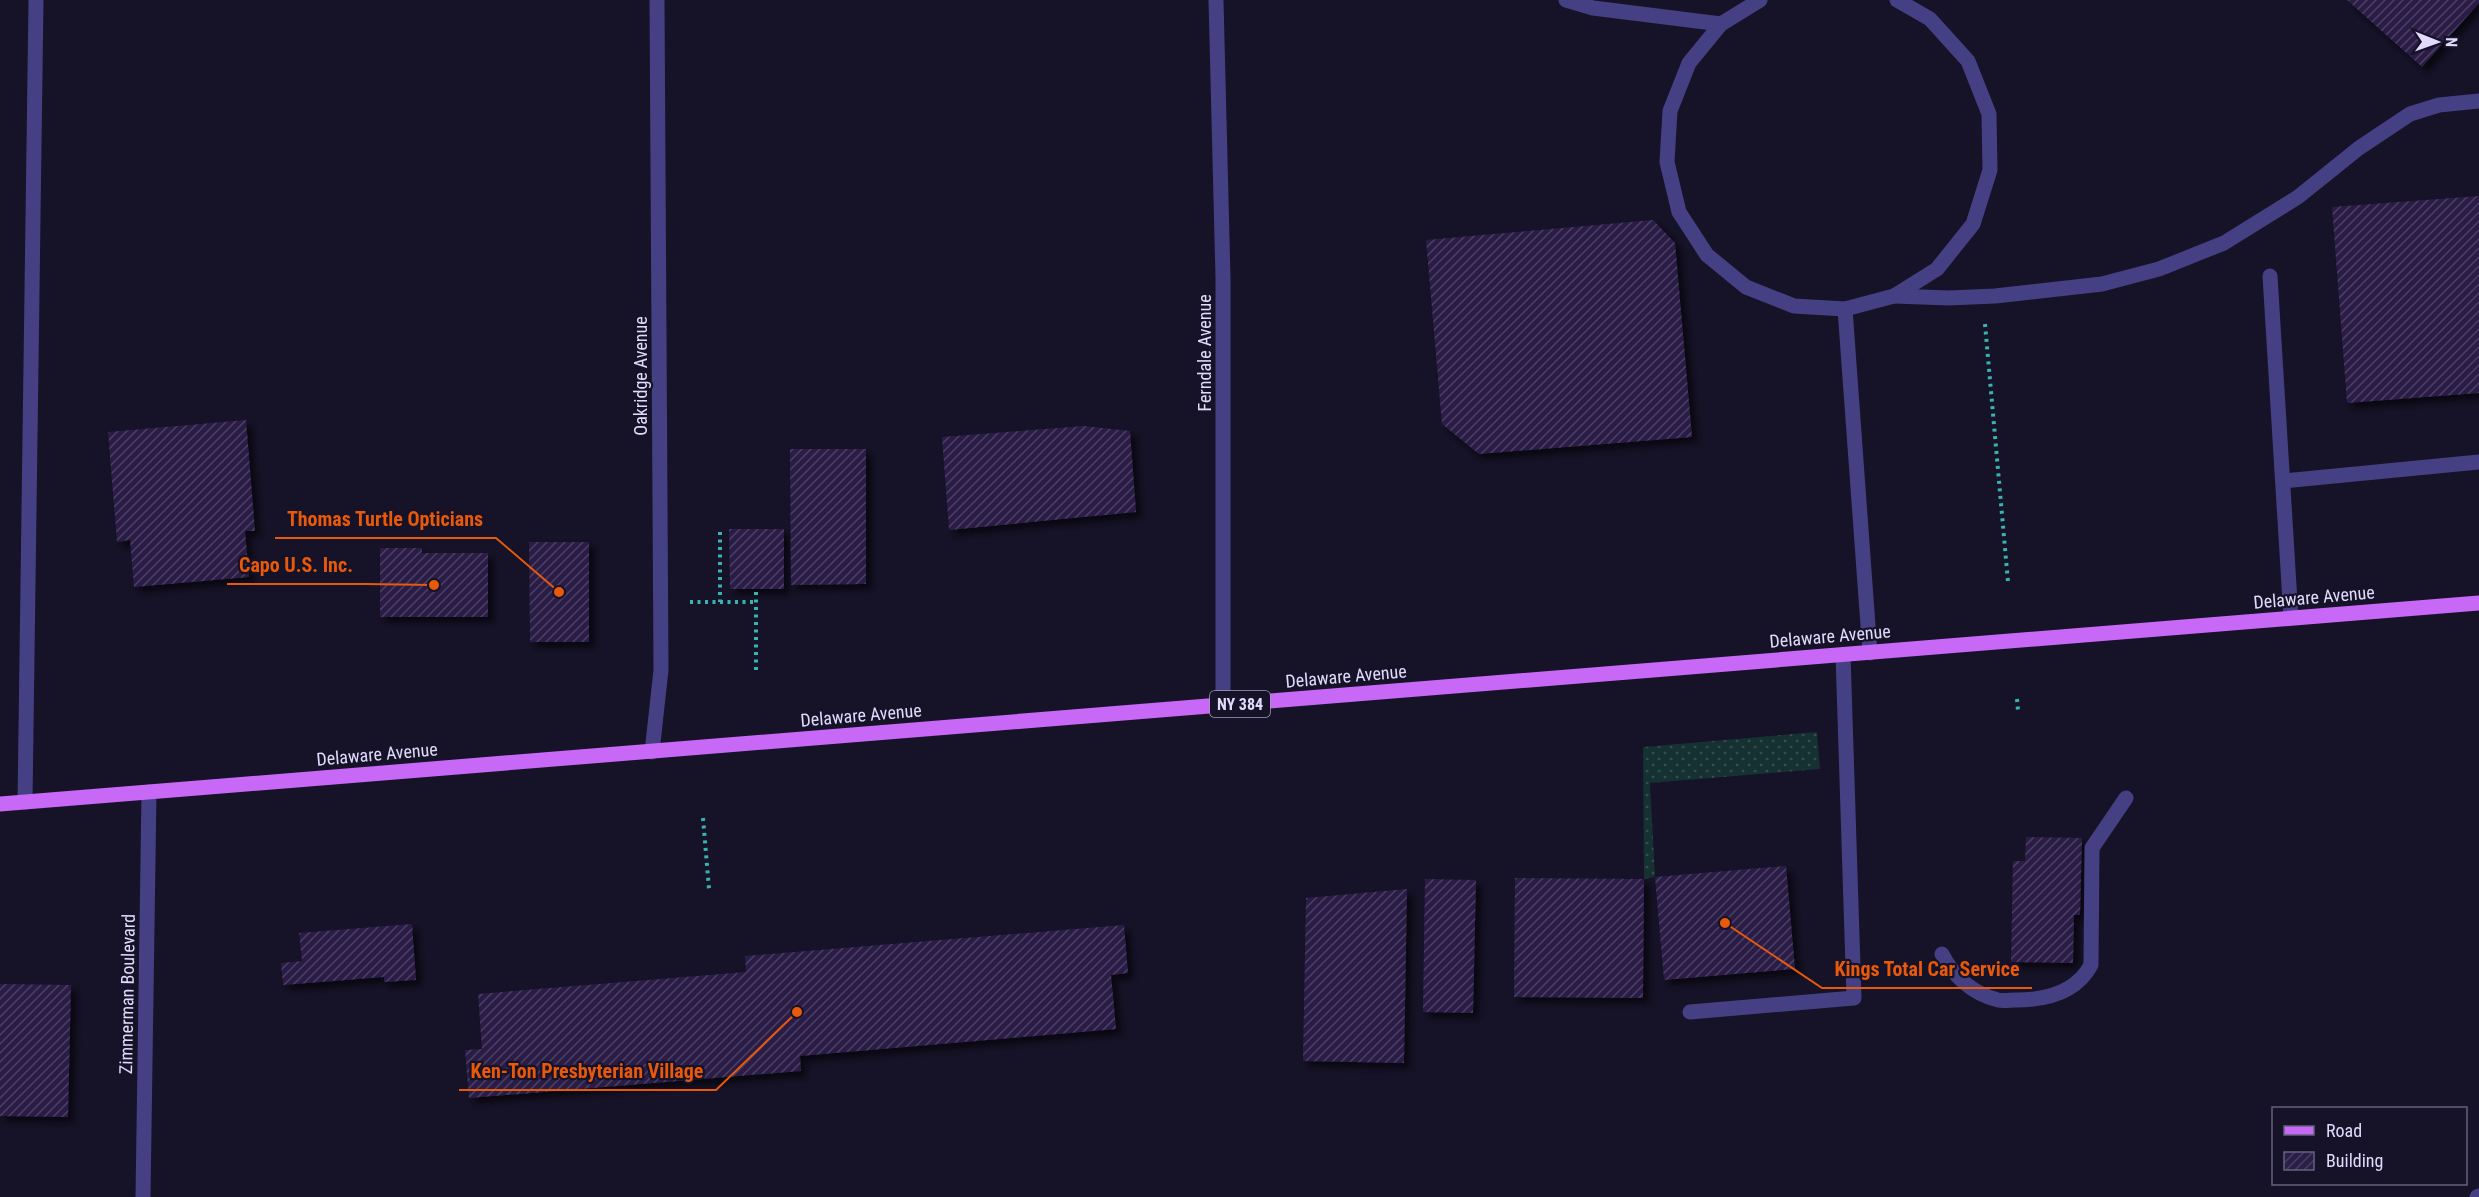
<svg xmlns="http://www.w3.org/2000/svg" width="2479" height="1197" viewBox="0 0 2479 1197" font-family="'Roboto Condensed',sans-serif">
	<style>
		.grass { fill: url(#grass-dots) }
		.building { fill: url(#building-hatch); filter: url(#shadow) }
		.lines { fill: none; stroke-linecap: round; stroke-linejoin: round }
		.path { stroke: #38b3b1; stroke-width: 4; stroke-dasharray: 3 4.5; stroke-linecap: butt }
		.minor { stroke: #454083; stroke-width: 15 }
		.major { stroke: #c768f6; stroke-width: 15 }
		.labels { text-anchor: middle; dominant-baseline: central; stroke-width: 4.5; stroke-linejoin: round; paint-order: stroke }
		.shield { fill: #161227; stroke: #a39ebd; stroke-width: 1.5 }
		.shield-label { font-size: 16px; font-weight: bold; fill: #e0dafd }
		.street-label { font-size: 18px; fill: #e0dafd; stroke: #161227 }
		.leader { fill: none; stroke: #e8590c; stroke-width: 2 }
		.callout-dot { fill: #e8590c; stroke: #161227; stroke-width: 2 }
		.callout-label { font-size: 20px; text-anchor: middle; font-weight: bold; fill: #e8590c; stroke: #161227; stroke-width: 4.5; stroke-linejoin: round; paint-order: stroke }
	</style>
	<defs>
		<pattern id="grass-dots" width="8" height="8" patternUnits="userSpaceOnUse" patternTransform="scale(1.5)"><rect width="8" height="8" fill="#153131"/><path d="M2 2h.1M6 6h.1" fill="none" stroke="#374e50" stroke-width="1.8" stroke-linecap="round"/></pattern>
		<pattern id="building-hatch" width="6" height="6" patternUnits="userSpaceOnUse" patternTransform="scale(1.5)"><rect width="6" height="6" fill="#291f47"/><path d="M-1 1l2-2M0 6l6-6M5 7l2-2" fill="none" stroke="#483f62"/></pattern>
		<filter id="shadow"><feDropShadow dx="5.5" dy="5.5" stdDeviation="3" flood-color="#0009"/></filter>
	</defs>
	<rect width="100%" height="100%" fill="#161227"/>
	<polygon class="grass" points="1817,732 1820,769 1650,783 1655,877 1644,879 1643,747"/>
	<g class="building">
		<polygon points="2347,0 2479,0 2479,3 2422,67"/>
		<polygon points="2479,196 2479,393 2347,403 2332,207"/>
		<polygon points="1653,220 1675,243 1692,437 1479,454 1442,424 1426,240"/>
		<polygon points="246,420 255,531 245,531 249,577 134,587 130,540 117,542 108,432"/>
		<polygon points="1084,426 1130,431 1136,512 949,530 942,437"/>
		<polygon points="790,449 866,449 866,584 791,585"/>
		<polygon points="729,529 784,529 784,589 730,589"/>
		<polygon points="529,542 589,542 589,642 530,642"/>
		<polygon points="380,548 422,548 422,553 488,553 488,617 380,617"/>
		<polygon points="2026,837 2082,838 2080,915 2074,915 2073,963 2011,962 2013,861 2025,861"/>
		<polygon points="1786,866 1795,969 1664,980 1655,877"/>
		<polygon points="1515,878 1644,879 1643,998 1514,997"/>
		<polygon points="1425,879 1476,880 1473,1013 1423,1012"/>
		<polygon points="1407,889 1404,1063 1303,1061 1306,898"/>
		<polygon points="412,924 416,980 384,982 384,977 283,985 281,963 302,961 299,933"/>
		<polygon points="1124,925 1128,973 1111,975 1116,1029 800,1056 801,1071 469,1098 465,1050 482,1049 478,994 746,972 745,956"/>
		<polygon points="0,984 71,985 68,1117 0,1116"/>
	</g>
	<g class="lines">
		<g class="path">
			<polyline points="1985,324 2008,582"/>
			<polyline points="720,532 720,602"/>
			<polyline points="690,602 756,602"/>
			<polyline points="756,670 756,589"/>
			<polyline points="2017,699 2018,711"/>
			<polyline points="703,818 709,889"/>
		</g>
		<g class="minor">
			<polyline points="1216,0 1223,278 1223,705"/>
			<polyline points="1566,0 1593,8 1721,24"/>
			<polyline points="1760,0 1721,24 1689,63 1670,111 1667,162 1679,212 1707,255 1746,287 1794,306 1845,309 1894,296 1937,269 1973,224 1990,170 1989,114 1968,61 1930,19 1897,0"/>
			<polyline points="2270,276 2291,618"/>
			<polyline points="1894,296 1949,298 1995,296 2102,284 2159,269 2224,243 2298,197 2359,148 2410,114 2439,105 2479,101"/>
			<polyline points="1845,309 1870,653"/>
			<polyline points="2283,481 2479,462"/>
			<polyline points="652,752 661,670 657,0"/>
			<polyline points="25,802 36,0"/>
			<path d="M1942,954C1953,976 1973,994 1998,1000C2003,1001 2010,1000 2016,1000C2046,1000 2076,993 2091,965L2092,848L2126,798"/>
			<polyline points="1690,1012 1854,998 1843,655"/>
			<polyline points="143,1197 149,792"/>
			<polyline points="2477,1197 2479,1196"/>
		</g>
		<polyline class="major" points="0,804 2479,603"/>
	</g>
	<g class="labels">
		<rect class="shield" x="1210" y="691" width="60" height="26" rx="4.5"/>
		<g class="shield-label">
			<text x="1240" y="704">NY 384</text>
		</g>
		<g class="street-label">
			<text transform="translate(1204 353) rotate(-90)">Ferndale Avenue</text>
			<text transform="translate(640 376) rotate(-90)">Oakridge Avenue</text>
			<text transform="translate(2314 597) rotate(-5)">Delaware Avenue</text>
			<text transform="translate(1830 636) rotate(-5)">Delaware Avenue</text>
			<text transform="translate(1346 676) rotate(-5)">Delaware Avenue</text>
			<text transform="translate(861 715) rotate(-5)">Delaware Avenue</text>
			<text transform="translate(377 754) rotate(-5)">Delaware Avenue</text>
			<text transform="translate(127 994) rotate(-89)">Zimmerman Boulevard</text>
		</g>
	</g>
	<path class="leader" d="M559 592L496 538H275M434 585L365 584H227M1725 923L1822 988H2032M797 1012L716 1090H459"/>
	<g class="callout-dot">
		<circle cx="559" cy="592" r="6"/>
		<circle cx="434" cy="585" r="6"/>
		<circle cx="1725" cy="923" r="6"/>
		<circle cx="797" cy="1012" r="6"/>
	</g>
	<g class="callout-label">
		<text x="385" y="526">Thomas Turtle Opticians</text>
		<text x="296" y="572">Capo U.S. Inc.</text>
		<text x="1927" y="976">Kings Total Car Service</text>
		<text x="587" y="1078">Ken-Ton Presbyterian Village</text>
	</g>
	<rect x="2272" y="1107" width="195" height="78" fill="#161227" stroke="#67627d" stroke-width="1.5"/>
	<rect x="2284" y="1126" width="30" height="9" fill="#c768f6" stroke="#67627d" stroke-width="1.5"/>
	<text x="2326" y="1137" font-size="18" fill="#e0dafd">Road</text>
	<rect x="2284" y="1152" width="30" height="18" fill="url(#building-hatch)" stroke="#67627d" stroke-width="1.5"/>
	<text x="2326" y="1167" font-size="18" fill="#e0dafd">Building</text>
	<g transform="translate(2437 42) rotate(91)" stroke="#161227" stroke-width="4.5" paint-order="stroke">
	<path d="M0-4.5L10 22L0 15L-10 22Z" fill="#e0dafd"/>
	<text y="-9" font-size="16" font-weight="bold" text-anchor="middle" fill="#e0dafd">N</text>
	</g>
</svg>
